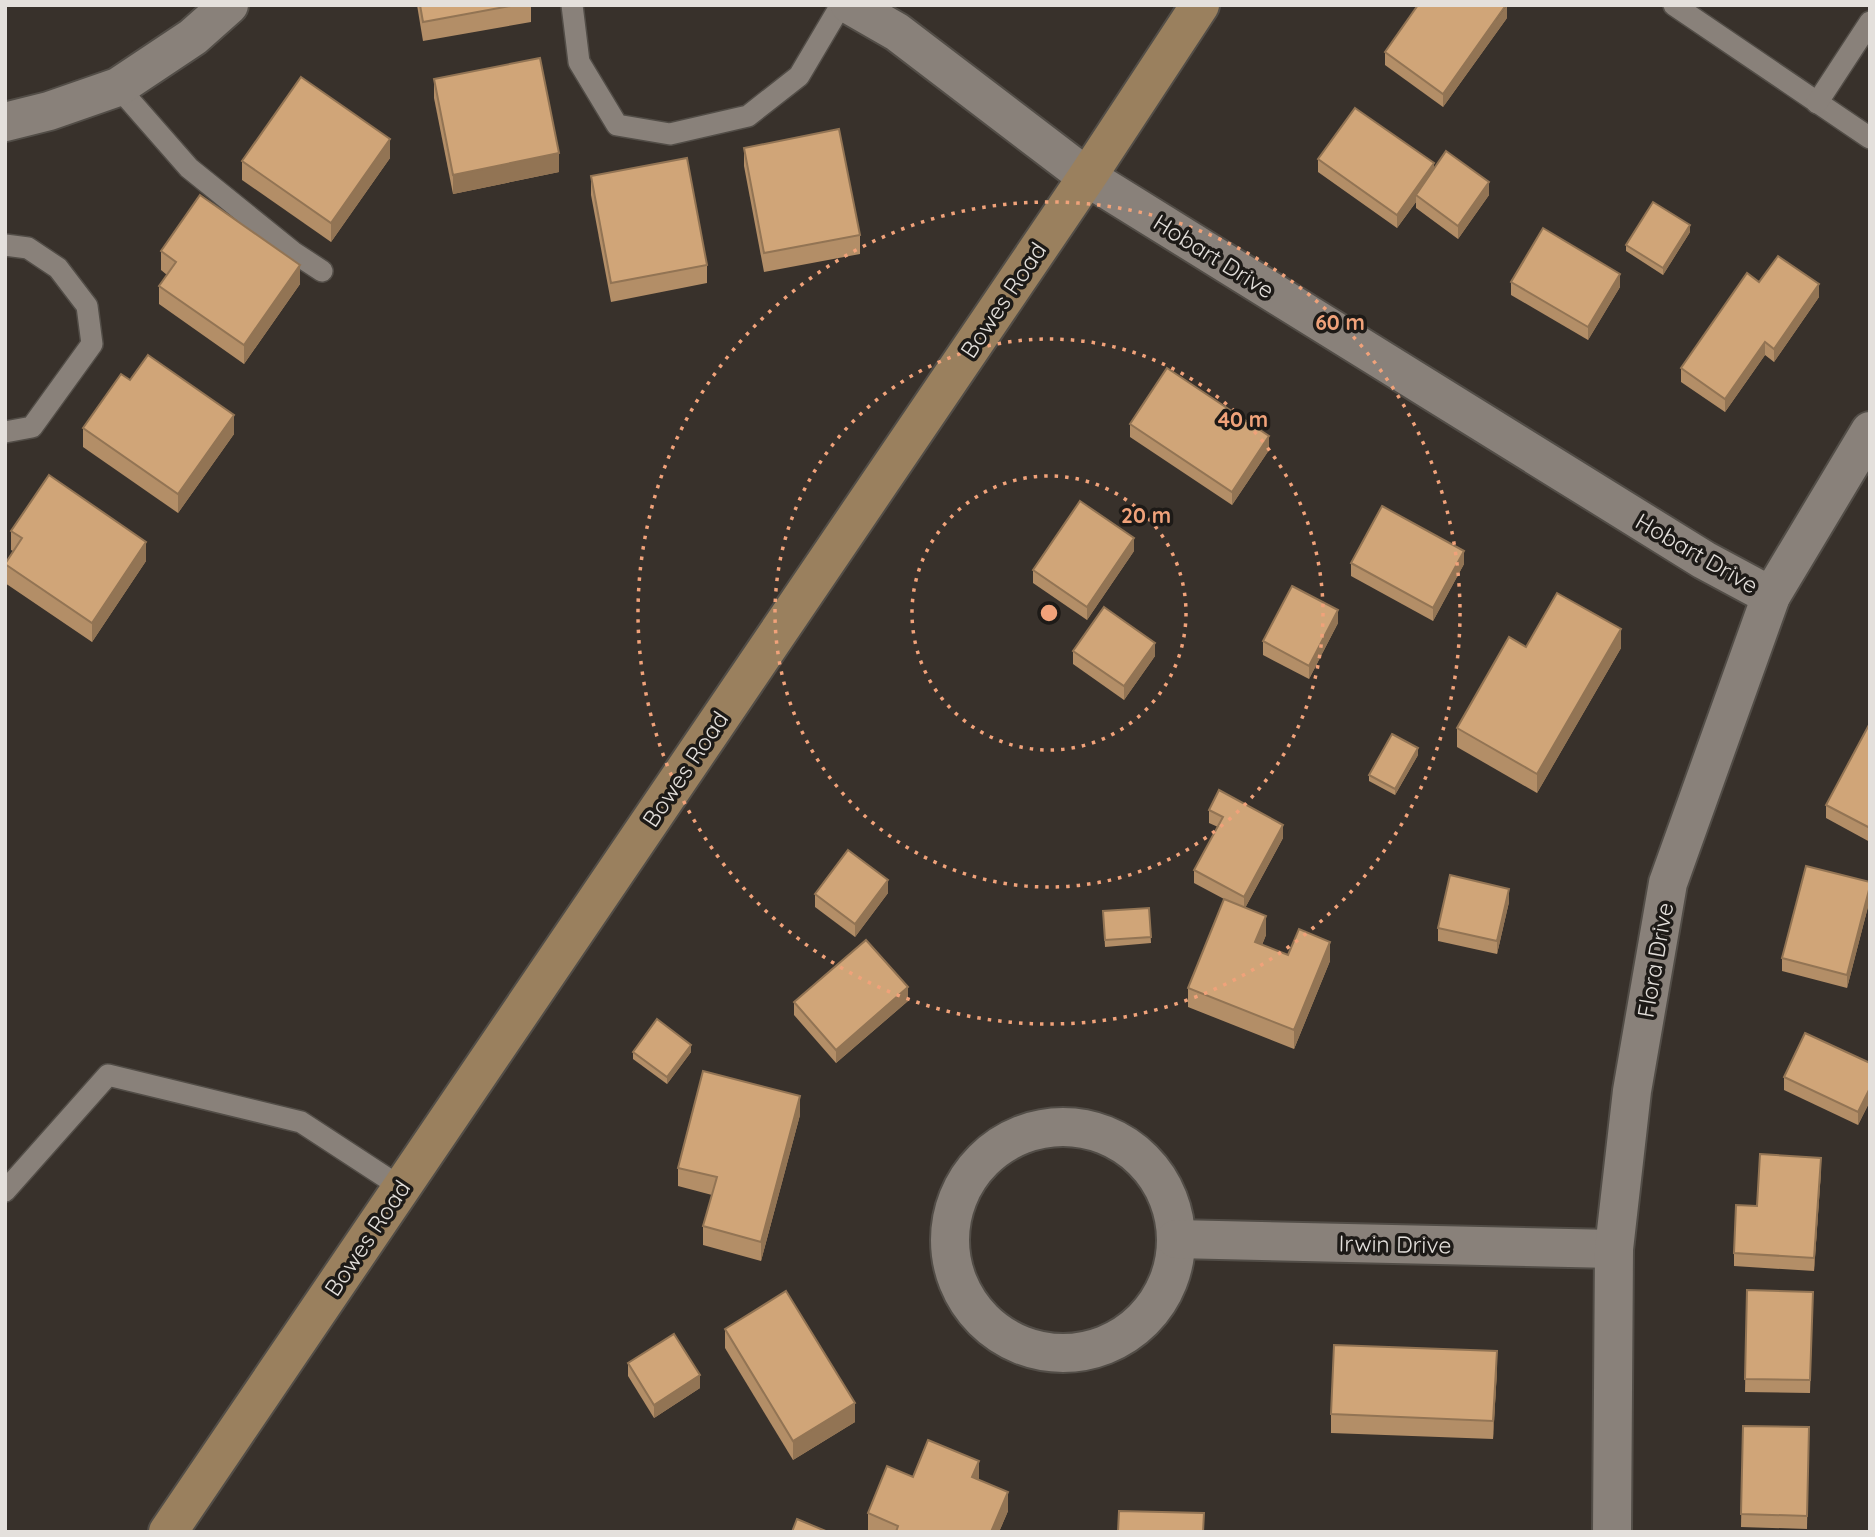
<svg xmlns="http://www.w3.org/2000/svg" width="1875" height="1537" viewBox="0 0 1875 1537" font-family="Quicksand,sans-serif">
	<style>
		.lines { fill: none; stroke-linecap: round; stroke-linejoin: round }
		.service-casing { stroke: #524d47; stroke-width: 24 }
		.minor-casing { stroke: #524d47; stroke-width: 42 }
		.secondary-casing { stroke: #524d47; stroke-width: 42 }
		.service { stroke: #89817a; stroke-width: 21 }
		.minor { stroke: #89817a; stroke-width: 38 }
		.secondary { stroke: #9a805e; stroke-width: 38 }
		.wall { fill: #b38e67 }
		.shaded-wall { fill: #927454 }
		.building { fill: #d0a578; stroke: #927454; stroke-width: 2 }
		.ring { fill: none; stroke: #f0a27a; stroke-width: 3.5; stroke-dasharray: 3.5 7 }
		.labels { text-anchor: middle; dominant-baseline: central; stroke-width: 7; stroke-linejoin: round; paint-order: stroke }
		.street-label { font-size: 23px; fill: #e4e0dc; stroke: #1d1a17 }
		.centre { fill: #f0a27a; stroke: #1d1a17; stroke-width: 3.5 }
		.ring-label { font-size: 21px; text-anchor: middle; font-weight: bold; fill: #f0a27a; stroke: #1d1a17; stroke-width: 7; stroke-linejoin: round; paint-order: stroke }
	</style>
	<rect width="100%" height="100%" fill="#38312b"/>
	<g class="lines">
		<defs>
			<g id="service">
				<polyline points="572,5 579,62 617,125 670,134 748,116 799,76 841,5"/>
				<polyline points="1674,5 1870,138"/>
				<polyline points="118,87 189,168 293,252 322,271"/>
				<polyline points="1817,103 1870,22"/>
				<polyline points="5,245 28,248 58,268 87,306 92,344 32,427 5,432"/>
				<polyline points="5,1191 108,1075 301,1122 402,1188"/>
			</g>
			<g id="minor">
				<polyline points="850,5 897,32 1087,177 1704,560 1771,596"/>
				<polyline points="5,122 49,111 118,87 193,37 229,5"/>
				<circle cx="1063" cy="1240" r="113"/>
				<polyline points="1176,1239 1614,1249"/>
				<polyline points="1612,1532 1614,1249 1632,1091 1668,883 1771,596 1870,431"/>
			</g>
			<polyline id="secondary" points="168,1532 1087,177 1200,5"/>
		</defs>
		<use href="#service" class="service-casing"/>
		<use href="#minor" class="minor-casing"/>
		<use href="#secondary" class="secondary-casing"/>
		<use href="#service" class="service"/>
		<use href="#minor" class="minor"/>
		<use href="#secondary" class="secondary"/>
	</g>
	<g class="wall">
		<polygon points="417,5 531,5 531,22 423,41"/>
		<polygon points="1507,18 1443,107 1385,65 1385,52"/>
		<polygon points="434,79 559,172 453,194 434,98"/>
		<polygon points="744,148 860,235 860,254 764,272 744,166"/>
		<polygon points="390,158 331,242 242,180 242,161"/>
		<polygon points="1318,159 1434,168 1489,195 1458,239 1416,208 1416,202 1397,228 1318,172"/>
		<polygon points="591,176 707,265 707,283 611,302 591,195"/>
		<polygon points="1690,232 1663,275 1626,251 1626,245"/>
		<polygon points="161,251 300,284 244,364 159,304 159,286 167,275 161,270"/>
		<polygon points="1511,282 1620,287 1588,340 1511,295"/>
		<polygon points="1759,282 1819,297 1774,362 1765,355 1725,412 1681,382 1681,368"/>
		<polygon points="130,380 234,434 178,513 83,447 83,428"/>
		<polygon points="1130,424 1269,450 1232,505 1130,437"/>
		<polygon points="11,531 146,561 92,642 5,583 5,564 13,551 11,550"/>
		<polygon points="1134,551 1087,620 1033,583 1033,570"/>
		<polygon points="1351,563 1464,564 1433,621 1351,576"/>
		<polygon points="1338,623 1309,679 1263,655 1263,641"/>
		<polygon points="1526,647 1621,648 1537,793 1457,747 1457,728"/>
		<polygon points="1073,651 1155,656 1124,700 1073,664"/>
		<polygon points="1870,723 1870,842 1826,818 1826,805"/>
		<polygon points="1418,755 1395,795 1369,781 1369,775"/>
		<polygon points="1209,810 1283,838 1245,908 1266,935 1262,945 1288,955 1330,961 1294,1049 1188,1007 1188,988 1224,899 1194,883 1194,870 1218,827 1209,823"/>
		<polygon points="1870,882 1870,899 1847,988 1782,971 1782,958"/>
		<polygon points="888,893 855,937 815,907 815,894"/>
		<polygon points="1509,902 1497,954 1438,941 1438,928"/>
		<polygon points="1149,908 1151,943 1105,947 1103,911"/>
		<polygon points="908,1001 836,1063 794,1015 794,1002"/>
		<polygon points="633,1052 691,1052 667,1084 633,1059"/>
		<polygon points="1870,1063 1870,1101 1858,1125 1784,1090 1784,1077"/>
		<polygon points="800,1115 761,1261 703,1245 703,1226 712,1195 678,1186 678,1168"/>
		<polygon points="1821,1171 1814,1271 1734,1266 1734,1253 1757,1206"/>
		<polygon points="1747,1290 1813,1292 1810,1393 1745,1392"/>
		<polygon points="725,1329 855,1422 793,1460 725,1348"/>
		<polygon points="628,1363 700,1388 654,1418 628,1376"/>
		<polygon points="1497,1370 1493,1439 1331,1433 1331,1414"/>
		<polygon points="1743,1426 1809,1427 1807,1529 1741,1527"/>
		<polygon points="913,1477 979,1480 1008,1511 999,1532 868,1532 868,1513"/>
	</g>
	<g class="shaded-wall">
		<polygon points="1507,5 1507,18 1443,107 1443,94"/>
		<polygon points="390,139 390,158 331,242 331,223"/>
		<polygon points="559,153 559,172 453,194 453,175"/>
		<polygon points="1434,163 1434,176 1416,195 1416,202 1397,228 1397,215"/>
		<polygon points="1489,182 1489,195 1458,239 1458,226"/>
		<polygon points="1690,225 1690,232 1663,275 1663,268"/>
		<polygon points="300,265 300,284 244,364 244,345"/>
		<polygon points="1620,274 1620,287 1588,340 1588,327"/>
		<polygon points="1819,284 1819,297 1774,362 1774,349"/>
		<polygon points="1765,342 1765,355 1725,412 1725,399"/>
		<polygon points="234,415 234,434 178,513 178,494"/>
		<polygon points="1269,436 1269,450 1232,505 1232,492"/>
		<polygon points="1134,538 1134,551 1087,620 1087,607"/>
		<polygon points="146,542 146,561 92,642 92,623"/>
		<polygon points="1464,551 1464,564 1433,621 1433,608"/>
		<polygon points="1338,610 1338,623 1309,679 1309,666"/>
		<polygon points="1621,629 1621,648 1537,793 1537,774"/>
		<polygon points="1155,643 1155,656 1124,700 1124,686"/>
		<polygon points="1418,748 1418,755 1395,795 1395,789"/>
		<polygon points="1283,825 1283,838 1244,910 1244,897"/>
		<polygon points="888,880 888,893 855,937 855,924"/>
		<polygon points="1870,886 1870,899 1847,988 1847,975"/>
		<polygon points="1509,889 1509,902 1497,954 1497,941"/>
		<polygon points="1266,916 1266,935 1255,961 1255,942"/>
		<polygon points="1330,942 1330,961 1294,1049 1294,1030"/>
		<polygon points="908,987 908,1001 836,1063 836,1050"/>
		<polygon points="691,1045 691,1052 667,1084 667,1077"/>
		<polygon points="1870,1088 1870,1101 1858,1125 1858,1112"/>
		<polygon points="800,1096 800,1115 761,1261 761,1242"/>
		<polygon points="1821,1158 1821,1171 1814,1271 1814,1258"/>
		<polygon points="1497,1351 1497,1370 1493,1439 1493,1421"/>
		<polygon points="700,1375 700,1388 654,1418 654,1405"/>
		<polygon points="855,1403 855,1422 793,1460 793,1441"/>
		<polygon points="979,1461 979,1480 972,1477"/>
		<polygon points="1008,1492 1008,1511 999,1532 991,1532"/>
	</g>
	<g class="building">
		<polygon points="420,5 516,5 423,22"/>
		<polygon points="1418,5 1506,5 1443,94 1385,52"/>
		<polygon points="540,58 559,153 453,175 434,79"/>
		<polygon points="301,77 390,139 331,223 242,161"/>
		<polygon points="1355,108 1434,163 1397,215 1318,159"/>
		<polygon points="839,129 860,235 764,253 744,148"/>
		<polygon points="1446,151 1489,182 1458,226 1416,195"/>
		<polygon points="687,158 707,265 611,283 591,176"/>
		<polygon points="200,195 300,265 244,345 159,286 176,262 161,251"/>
		<polygon points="1653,202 1690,225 1663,268 1626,245"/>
		<polygon points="1543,228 1620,274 1588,327 1511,282"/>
		<polygon points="1778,256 1819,284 1774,349 1765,342 1725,399 1681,368 1747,273 1759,282"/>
		<polygon points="148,355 234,415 178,494 83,428 121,374 130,380"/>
		<polygon points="1167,368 1269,436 1232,492 1130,424"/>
		<polygon points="49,475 146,542 92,623 5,564 22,538 11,531"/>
		<polygon points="1080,501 1134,538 1087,607 1033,570"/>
		<polygon points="1382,506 1464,551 1433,608 1351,563"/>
		<polygon points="1292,586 1338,610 1309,666 1263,641"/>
		<polygon points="1557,593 1621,629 1537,774 1457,728 1509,637 1526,647"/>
		<polygon points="1104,607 1155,643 1124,686 1073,651"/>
		<polygon points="1870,723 1870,828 1826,805"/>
		<polygon points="1392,734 1418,748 1395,789 1369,775"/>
		<polygon points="1219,790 1283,825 1244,897 1194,870 1223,817 1209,810"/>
		<polygon points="848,850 888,880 855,924 815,894"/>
		<polygon points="1806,866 1870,882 1870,886 1847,975 1782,958"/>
		<polygon points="1450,875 1509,889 1497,941 1438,928"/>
		<polygon points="1224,899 1266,916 1255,942 1288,955 1299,929 1330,942 1294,1030 1188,988"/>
		<polygon points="1149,908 1151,937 1105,940 1103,911"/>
		<polygon points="866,940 908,987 836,1050 794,1002"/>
		<polygon points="657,1019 691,1045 667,1077 633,1052"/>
		<polygon points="1805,1033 1870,1063 1870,1088 1858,1112 1784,1077"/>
		<polygon points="703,1071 800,1096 761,1242 703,1226 717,1177 678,1168"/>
		<polygon points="1760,1154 1821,1158 1814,1258 1734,1253 1736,1205 1757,1206"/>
		<polygon points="1747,1290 1813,1292 1810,1380 1745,1379"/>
		<polygon points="786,1291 855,1403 793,1441 725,1329"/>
		<polygon points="674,1334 700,1375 654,1405 628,1363"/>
		<polygon points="1334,1345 1497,1351 1493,1421 1331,1414"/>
		<polygon points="1743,1426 1809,1427 1807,1516 1741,1514"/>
		<polygon points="928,1440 979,1461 972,1477 1008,1492 991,1532 896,1532 898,1526 868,1513 887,1466 913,1477"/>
		<polygon points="1119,1511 1204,1513 1203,1532 1118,1532"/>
		<polygon points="797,1519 828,1532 792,1532"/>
	</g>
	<g class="ring">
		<circle cx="1049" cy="613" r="137"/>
		<circle cx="1049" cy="613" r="274"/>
		<circle cx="1049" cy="613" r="411"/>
	</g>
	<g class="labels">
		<g class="street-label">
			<text transform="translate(1214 256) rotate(32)">Hobart Drive</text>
			<text transform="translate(1003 300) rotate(-56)">Bowes Road</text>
			<text transform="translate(1697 553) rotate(30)">Hobart Drive</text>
			<text transform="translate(685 769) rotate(-56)">Bowes Road</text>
			<text transform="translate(1655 960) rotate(-80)">Flora Drive</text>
			<text transform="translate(367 1238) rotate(-56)">Bowes Road</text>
			<text transform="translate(1395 1244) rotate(1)">Irwin Drive</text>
		</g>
	</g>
	<circle cx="1049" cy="613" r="10" class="centre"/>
	<g class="ring-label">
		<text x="1340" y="330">60 m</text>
		<text x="1243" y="427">40 m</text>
		<text x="1146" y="523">20 m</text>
	</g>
	<rect width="1875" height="1537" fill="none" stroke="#e4e0dc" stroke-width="14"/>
</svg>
